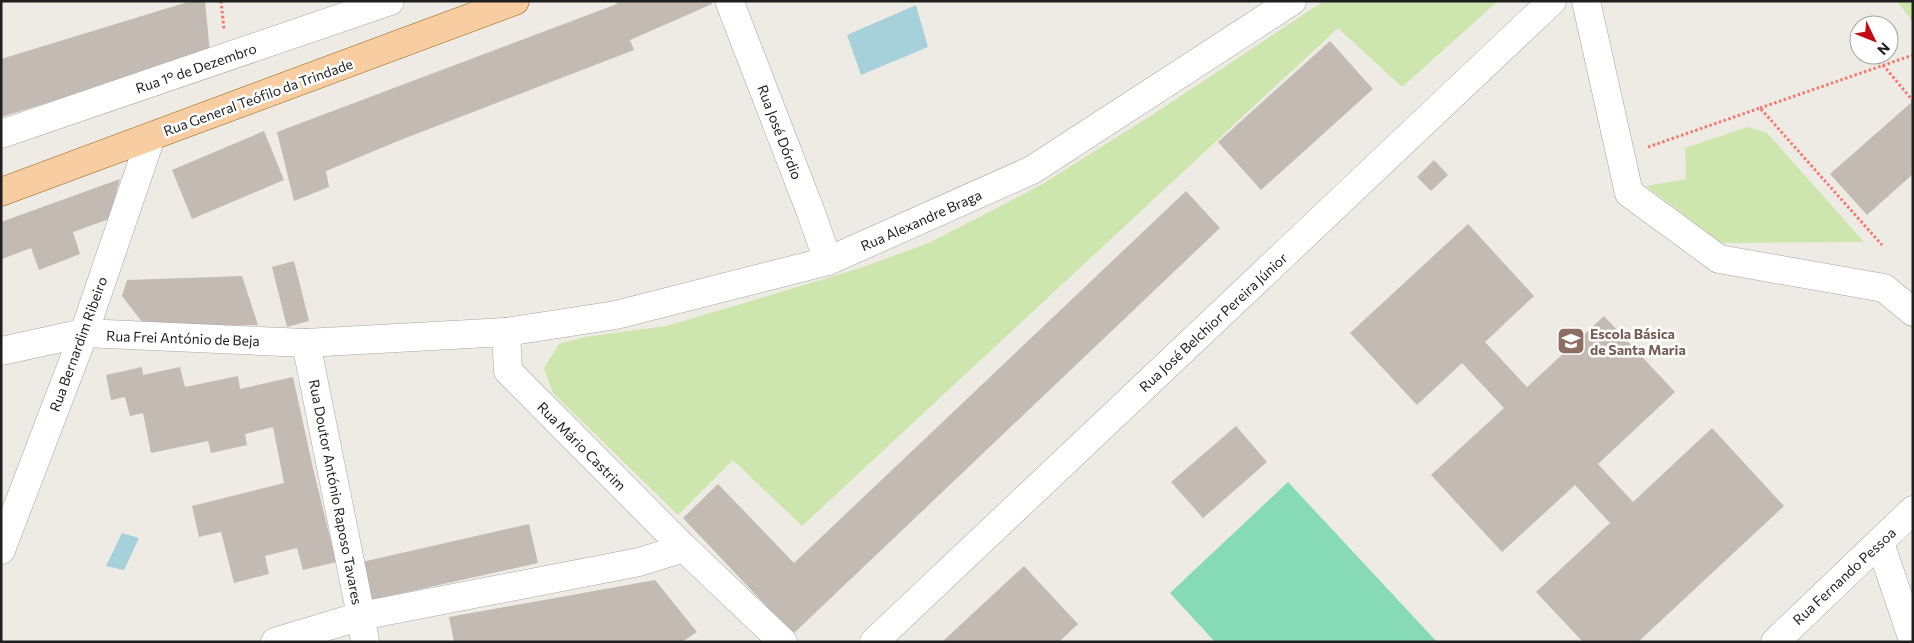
<svg xmlns="http://www.w3.org/2000/svg" width="1914" height="643" viewBox="0 0 1914 643" font-family="Commissioner,sans-serif">
	<style>
		.grass { fill: #cce6ad }
		.pitch { fill: #86dab5 }
		.water { fill: #a7d1da }
		.building { fill: #c3bab4 }
		.lines { fill: none; stroke-linecap: round; stroke-linejoin: round }
		.minor-casing { stroke: #a5a5a5; stroke-width: 29 }
		.major-casing { stroke: #915c07; stroke-width: 29 }
		.path { stroke: #f37871; stroke-width: 3; stroke-dasharray: 2.5 2.5; stroke-linecap: butt }
		.minor { stroke: #fff; stroke-width: 28 }
		.major { stroke: #f7cda1; stroke-width: 28 }
		.labels { text-anchor: middle; dominant-baseline: central; stroke-width: 5; stroke-linejoin: round; paint-order: stroke }
		.street-label { font-size: 14px; fill: #1e1e1e; stroke: #fff }
		.education-label { font-size: 14px; font-weight: bold; fill: #785e54; stroke: #fff; text-anchor: start }
	</style>
	<rect width="100%" height="100%" fill="#eeebe4"/>
	<g class="grass">
		<polygon points="1324,1 1498,1 1402,87 1338,28 802,526 733,460 678,515 553,393 544,368 559,344 585,337 666,326 738,305 863,267 929,243 1041,185 1152,115"/>
		<polygon points="1897,1 1913,1 1913,22"/>
		<polygon points="1748,127 1767,133 1864,242 1721,243 1646,186 1686,179 1685,148"/>
	</g>
	<polygon class="pitch" points="1288,482 1437,642 1215,642 1170,593"/>
	<g class="water">
		<polygon points="916,5 928,47 861,75 847,35"/>
		<polygon points="122,533 139,538 124,570 106,566"/>
	</g>
	<g class="building">
		<polygon points="191,1 205,1 210,53 1,117 1,59"/>
		<polygon points="616,1 711,1 712,4 630,40 634,50 403,139 326,171 329,187 294,201 277,132 617,4"/>
		<polygon points="1330,41 1373,89 1261,190 1218,142"/>
		<polygon points="1913,101 1913,174 1867,215 1830,174"/>
		<polygon points="264,131 284,180 192,219 172,170"/>
		<polygon points="1434,160 1448,175 1431,191 1417,177"/>
		<polygon points="120,179 109,219 73,232 80,254 39,270 31,248 2,259 1,222"/>
		<polygon points="1186,191 1220,228 793,634 683,518 718,484 794,563"/>
		<polygon points="1468,224 1534,296 1485,342 1527,387 1604,316 1675,392 1598,464 1633,502 1712,428 1784,506 1638,642 1583,642 1536,592 1610,523 1575,485 1502,552 1431,475 1504,408 1462,363 1417,405 1350,333"/>
		<polygon points="294,261 309,321 287,327 272,267"/>
		<polygon points="242,276 258,325 146,327 122,296 127,280"/>
		<polygon points="142,367 143,375 180,367 185,387 238,376 240,389 293,377 313,468 336,562 303,570 297,548 265,556 269,574 234,583 221,532 199,537 192,506 284,483 273,427 245,434 247,445 211,453 208,441 151,453 143,413 130,416 125,397 111,400 106,375"/>
		<polygon points="1236,426 1267,462 1203,518 1171,482"/>
		<polygon points="529,524 538,563 371,600 362,562"/>
		<polygon points="1024,566 1078,624 1059,642 942,642"/>
		<polygon points="655,580 697,632 682,642 454,642 449,617"/>
	</g>
	<g class="lines">
		<defs>
			<g id="minor">
				<polyline points="1586,1 1629,193 1719,259 1884,288 1913,312"/>
				<polyline points="730,3 810,210 828,261"/>
				<polyline points="1,134 390,1"/>
				<polyline points="506,332 508,371 684,548 783,642"/>
				<polyline points="306,343 361,616 365,642"/>
				<polyline points="1,351 84,333 306,343 506,332 616,315 828,261 1032,170 1292,1"/>
				<polyline points="1880,543 1913,640"/>
				<polyline points="1,550 84,333 151,137"/>
				<polyline points="275,642 361,616 639,562 684,548"/>
				<polyline points="874,642 1552,1"/>
				<polyline points="1775,642 1913,510"/>
			</g>
			<polyline id="major" points="1,192 515,1"/>
		</defs>
		<use href="#minor" class="minor-casing"/>
		<use href="#major" class="major-casing"/>
		<g class="path">
			<polyline points="221,1 224,29"/>
			<polyline points="1883,65 1913,101"/>
			<polyline points="1760,108 1913,55"/>
			<polyline points="1648,147 1760,108 1882,245"/>
		</g>
		<use href="#minor" class="minor"/>
		<use href="#major" class="major"/>
	</g>
	<defs>
		<symbol id="school-square" viewBox="-11 -11 22 22"><rect x="-9" y="-9" width="18" height="18" rx="4" fill="#8d6e63" stroke="#fff"/><path d="M0-5L7-2L0 1L-7-2ZM-4 1L0 2.5L4 1V4Q0 6-4 4Z" fill="#fff"/></symbol>
	</defs>
	<g fill-rule="evenodd">
		<use href="#school-square" x="1555" y="325" width="32" height="32"/>
	</g>
	<g class="labels">
		<g class="street-label">
			<text transform="translate(196 68) rotate(-19)">Rua 1° de Dezembro</text>
			<text transform="translate(258 97) rotate(-20)">Rua General Teófilo da Trindade</text>
			<text transform="translate(780 132) rotate(69)">Rua José Dórdio</text>
			<text transform="translate(921 220) rotate(-24)">Rua Alexandre Braga</text>
			<text transform="translate(1213 322) rotate(-43)">Rua José Belchior Pereira Júnior</text>
			<text transform="translate(183 338) rotate(2)">Rua Frei António de Beja</text>
			<text transform="translate(78 344) rotate(-70)">Rua Bernardim Ribeiro</text>
			<text transform="translate(582 446) rotate(45)">Rua Mário Castrim</text>
			<text transform="translate(336 492) rotate(79)">Rua Doutor António Raposo Tavares</text>
			<text transform="translate(1844 576) rotate(-43)">Rua Fernando Pessoa</text>
		</g>
		<g class="education-label">
			<text x="1590" y="333">Escola Básica<tspan x="1590" dy="16">de Santa Maria</tspan></text>
		</g>
	</g>
	<rect width="1914" height="643" fill="none" stroke="#1e1e1e" stroke-width="5"/>
	<g transform="translate(1874 40) rotate(133)"><circle r="24" fill="#ffffff" stroke="#a5a5a5"/>
	<path d="M0-4L9 19L0 12L-9 19Z" fill="#c20a13"/>
	<text y="-8" font-size="14" font-weight="bold" text-anchor="middle" fill="#1e1e1e">N</text>
	</g>
</svg>
